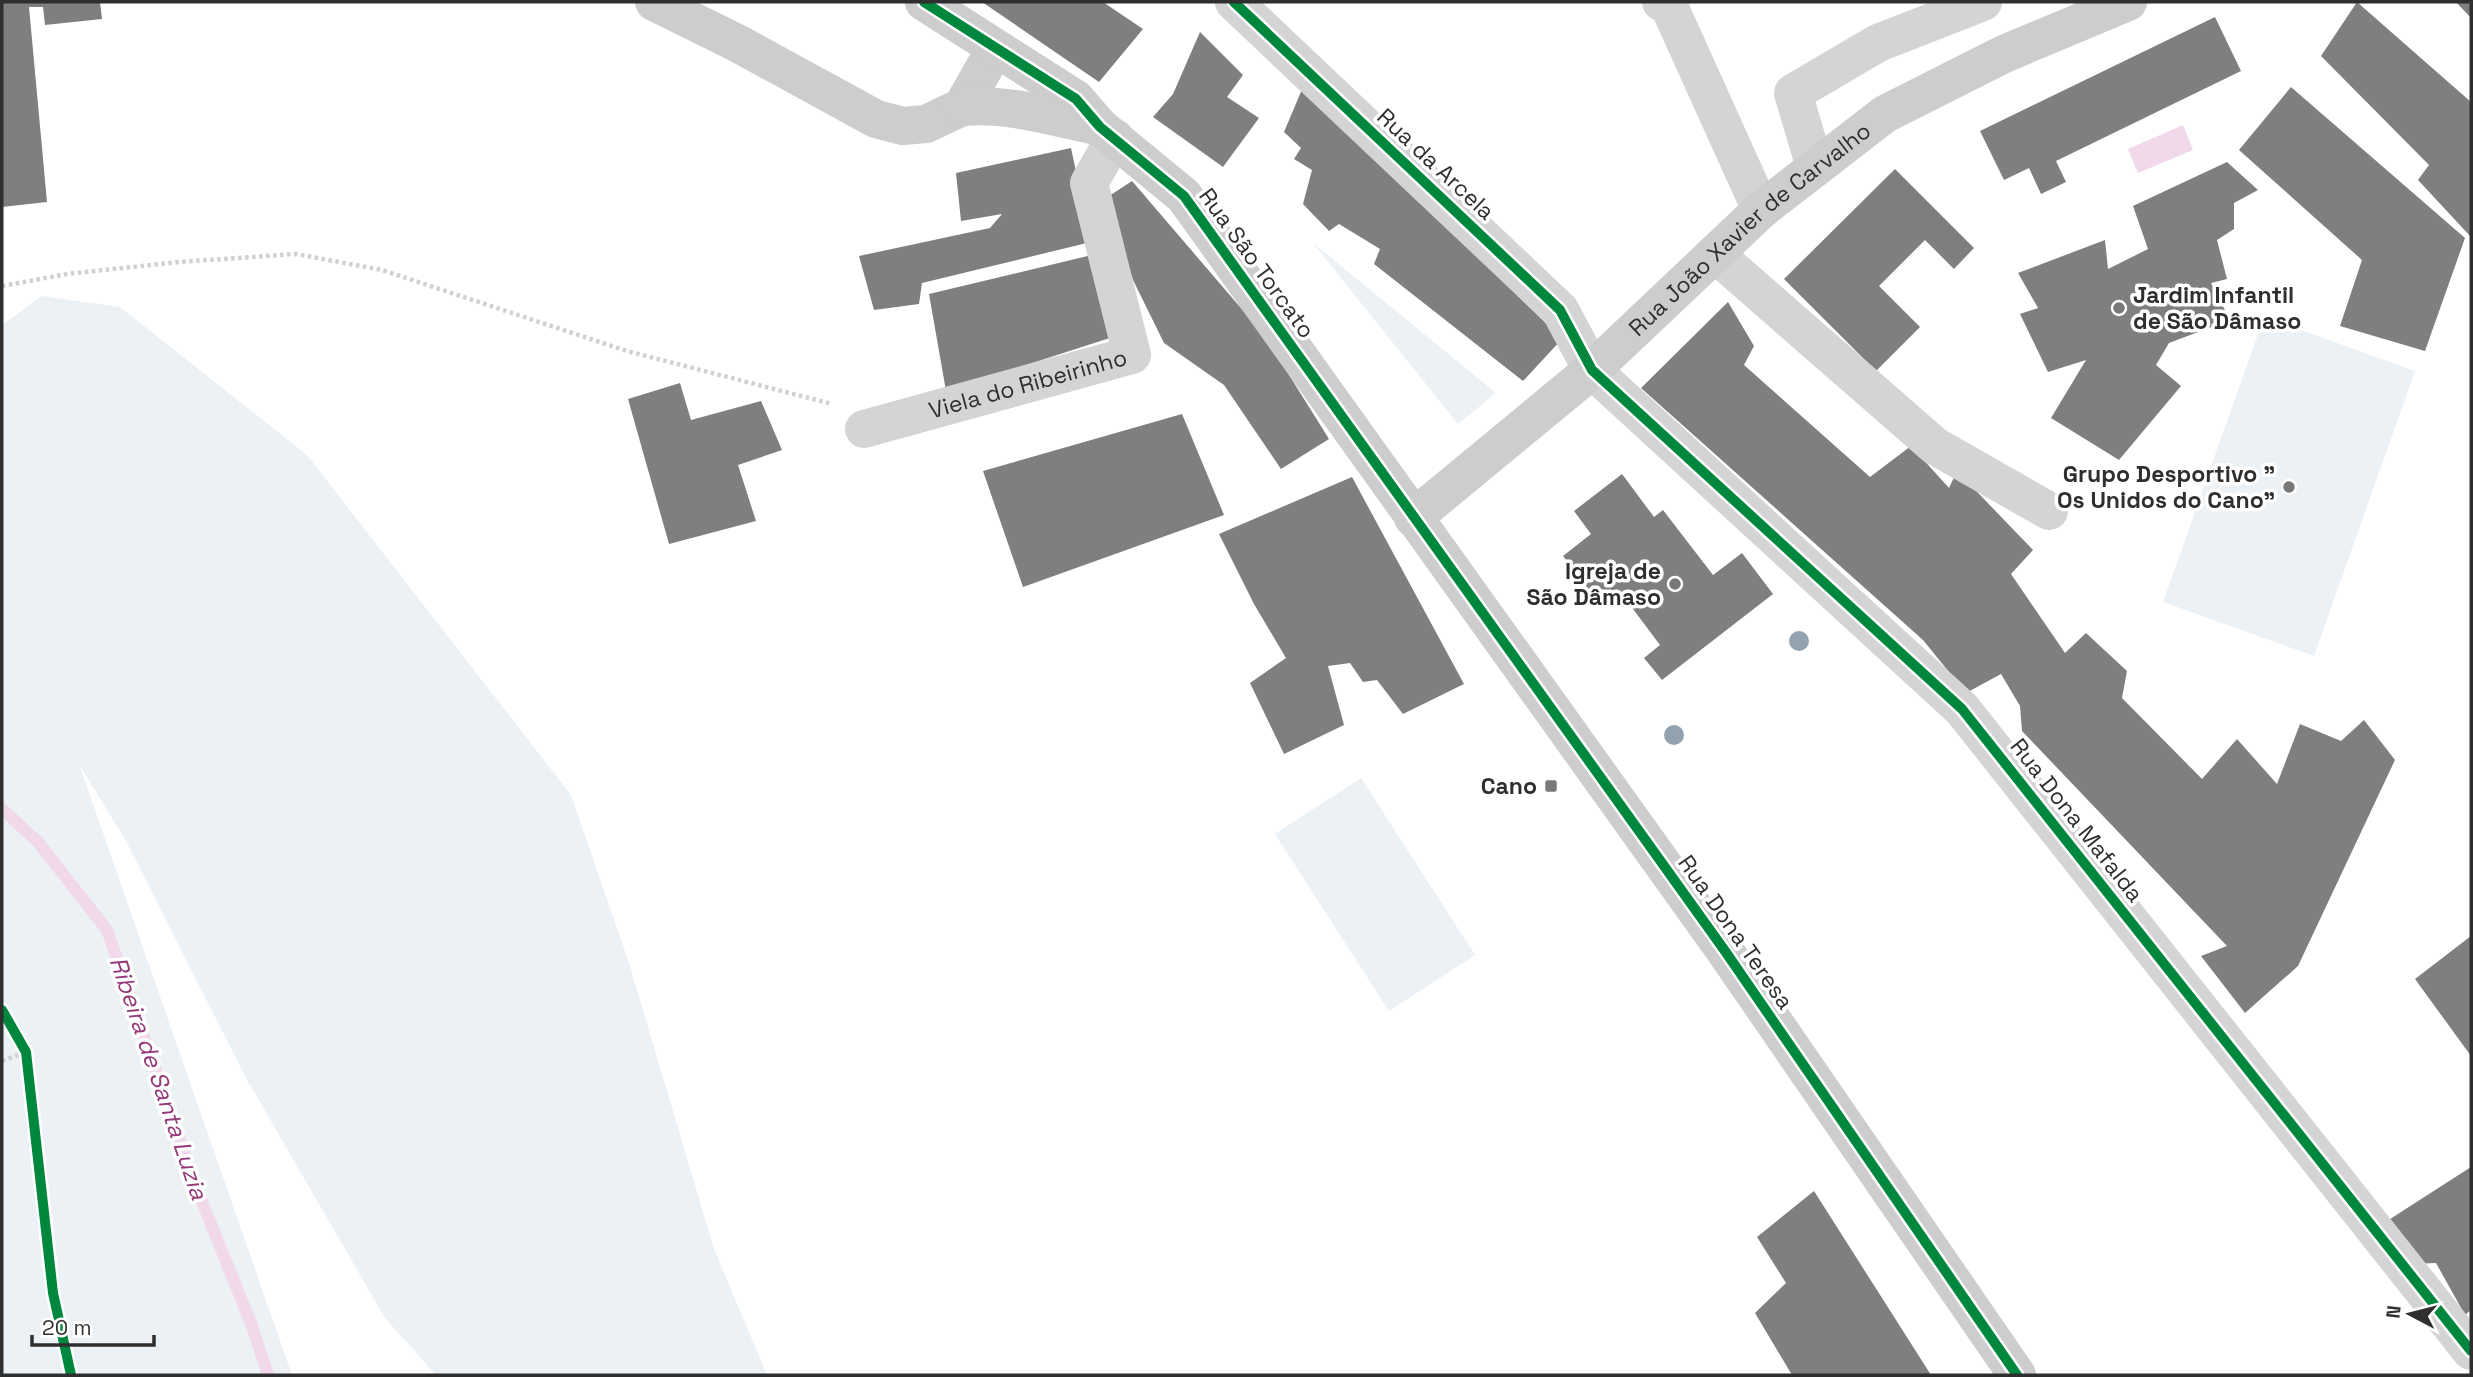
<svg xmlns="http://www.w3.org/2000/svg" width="2473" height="1377" viewBox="0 0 2473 1377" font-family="'Space Grotesk',sans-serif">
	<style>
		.green { fill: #ecf1f5 }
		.water { fill: #f2d8eb }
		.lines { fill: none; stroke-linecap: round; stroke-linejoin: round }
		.stream { stroke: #f2d8eb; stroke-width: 12 }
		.building { fill: #7f7f7f }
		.path { stroke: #d0d0d0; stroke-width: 4.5; stroke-dasharray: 3.5 3.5; stroke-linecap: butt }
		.street { stroke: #d4d4d4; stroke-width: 38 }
		.secondary { stroke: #cdcdcd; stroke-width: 38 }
		.cycleway-casing { stroke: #fff; stroke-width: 15 }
		.cycleway { stroke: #00873e; stroke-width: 10 }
		.tree { fill: #93a2af }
		.poi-dot { fill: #787878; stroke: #fff; stroke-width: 2.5 }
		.labels { text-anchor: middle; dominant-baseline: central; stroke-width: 7; stroke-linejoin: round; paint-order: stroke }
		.street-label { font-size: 23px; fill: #2f2f2f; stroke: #fff }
		.poi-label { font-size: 23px; font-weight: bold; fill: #2f2f2f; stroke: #fff; text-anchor: end }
		.water-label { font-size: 24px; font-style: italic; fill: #953979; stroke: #fff }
	</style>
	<rect width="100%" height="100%" fill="#fff"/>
	<g class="green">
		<polygon points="1313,243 1496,393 1458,424"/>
		<polygon points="42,296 120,307 307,455 571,795 629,963 714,1249 767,1375 436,1375 385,1318 246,1078 126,841 79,764 292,1375 2,1375 2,325"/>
		<polygon points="2264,317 2415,371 2314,656 2163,602"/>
		<polygon points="1361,778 1475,955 1389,1011 1275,834"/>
	</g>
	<polygon class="water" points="2183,125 2193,150 2138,173 2128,149"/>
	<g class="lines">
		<polyline class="stream" points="2,809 38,842 107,930 197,1189 252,1326 268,1375"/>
	</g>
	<g class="building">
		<polygon points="2,2 100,2 102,19 45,25 43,7 29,7 47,202 2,207"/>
		<polygon points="982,2 1103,2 1143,29 1099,82"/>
		<polygon points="2357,2 2471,102 2471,237 2418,180 2429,165 2321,56"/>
		<polygon points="2456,2 2471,2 2471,18"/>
		<polygon points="2215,17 2241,71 2056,161 2066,182 2041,194 2029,168 2004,180 1980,131"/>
		<polygon points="1200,32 1243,75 1227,97 1259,118 1223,167 1153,117 1173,94"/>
		<polygon points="1303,87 1562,339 1523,381 1374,264 1380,249 1339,224 1329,231 1303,204 1312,170 1294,159 1301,148 1284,132"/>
		<polygon points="2291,87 2465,238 2425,351 2340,326 2362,260 2239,150"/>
		<polygon points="1071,148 1091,242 922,283 919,304 874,310 859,256 990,228 1002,214 961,221 956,173"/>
		<polygon points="2227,162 2258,190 2234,203 2234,229 2217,240 2227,279 2211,283 2230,320 2169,343 2156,365 2181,386 2119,460 2051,418 2086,360 2048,372 2020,314 2038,308 2018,273 2105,240 2108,269 2148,249 2133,206"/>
		<polygon points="1895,169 1974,248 1954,269 1925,240 1879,286 1920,327 1876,371 1784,279"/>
		<polygon points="1132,181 1264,335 1329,439 1281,469 1224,385 1164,343 1134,282 1100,202"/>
		<polygon points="1096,254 1116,336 946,391 929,294"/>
		<polygon points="1728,302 1754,346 1744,365 1870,477 1911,446 1949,488 1957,471 2033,550 2011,574 2065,653 2086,633 2127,671 2122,698 2202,779 2237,739 2277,784 2300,724 2341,741 2364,720 2395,760 2298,966 2245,1013 2201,956 2227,946 2022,731 2020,706 2001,674 1966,693 1923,640 1641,388"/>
		<polygon points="680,383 691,420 761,401 782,450 738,465 756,521 669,544 628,399"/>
		<polygon points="1182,414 1224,515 1023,587 983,471"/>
		<polygon points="1622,474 1654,517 1663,510 1713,575 1742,553 1773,594 1662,680 1644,658 1660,645 1621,593 1602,607 1563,556 1591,534 1574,511"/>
		<polygon points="1352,477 1464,684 1403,714 1377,680 1363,682 1350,663 1328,666 1344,725 1284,754 1250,683 1286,658 1254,604 1219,534"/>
		<polygon points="2471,936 2471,1056 2415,979"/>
		<polygon points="2471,1167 2471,1310 2465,1315 2436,1263 2412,1264 2387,1221"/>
		<polygon points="1814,1191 1931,1375 1792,1375 1755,1313 1786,1283 1757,1237"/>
	</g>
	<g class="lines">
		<g class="path">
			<polyline points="2,286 67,274 179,262 296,254 382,270 627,351 832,404"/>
			<polyline points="2,1061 26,1052"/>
		</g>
		<g class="street">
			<polyline points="1234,2 1560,310 1592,370 1962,709 2471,1351"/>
			<polyline points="1661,2 1668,4 1761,210"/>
			<polyline points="1815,167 1793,93 1878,43 1983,2"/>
			<polyline points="1715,254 1935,446 2049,511"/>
			<path id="s1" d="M864,429L1132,355L1089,183L1115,138"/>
		</g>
		<g class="secondary">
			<polyline points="654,2 737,43 876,119 903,126 926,124 962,107 995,49"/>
			<polyline points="924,2 1076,99 1100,127 1184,196 1725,951 2017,1375"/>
			<path d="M962,107C1010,103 1053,117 1100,127"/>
			<path id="s2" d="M1413,518L1592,370L1761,210L1885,114L2004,54L2128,2"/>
		</g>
		<defs>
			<g id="cycleway">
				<polyline points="924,2 1076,99 1100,127 1184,196 1725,951 2017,1375"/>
				<polyline points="1234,2 1560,310 1592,370 1962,709 2471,1351"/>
				<polyline points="2,1010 26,1052 53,1293 71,1375"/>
			</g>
		</defs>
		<use href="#cycleway" class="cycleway-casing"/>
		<use href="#cycleway" class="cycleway"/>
	</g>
	<g class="tree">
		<circle cx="1799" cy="641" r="10"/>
		<circle cx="1674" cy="735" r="10"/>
	</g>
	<g class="poi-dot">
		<circle cx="2119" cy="308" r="7"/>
		<circle cx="2289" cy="487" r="7"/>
		<circle cx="1675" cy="584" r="7"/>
		<rect x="1544" y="779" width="14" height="14" rx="3.5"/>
	</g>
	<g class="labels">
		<g class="street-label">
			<text transform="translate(1436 164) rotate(43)">Rua da Arcela</text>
			<text stroke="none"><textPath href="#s2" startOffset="444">Rua João Xavier de Carvalho</textPath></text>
			<text transform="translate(1257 263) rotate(54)">Rua São Torcato</text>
			<text stroke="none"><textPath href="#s1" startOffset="170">Viela do Ribeirinho</textPath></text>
			<text transform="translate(2077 820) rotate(52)">Rua Dona Mafalda</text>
			<text transform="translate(1736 932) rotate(55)">Rua Dona Teresa</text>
		</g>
		<g class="poi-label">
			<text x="2133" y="295" text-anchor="start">Jardim Infantil<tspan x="2133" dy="26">de São Dâmaso</tspan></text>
			<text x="2275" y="474">Grupo Desportivo "<tspan x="2275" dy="26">Os Unidos do Cano"</tspan></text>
			<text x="1661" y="571">Igreja de<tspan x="1661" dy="26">São Dâmaso</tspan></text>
			<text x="1537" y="786">Cano</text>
		</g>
		<g class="water-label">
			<text transform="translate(159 1078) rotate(71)">Ribeira de Santa Luzia</text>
		</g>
	</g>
	<rect width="2473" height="1377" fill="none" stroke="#2f2f2f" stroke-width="7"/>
	<g transform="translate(2410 1314) rotate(277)" stroke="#ffffff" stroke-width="5" paint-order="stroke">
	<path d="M0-5L12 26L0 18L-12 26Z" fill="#2f2f2f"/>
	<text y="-10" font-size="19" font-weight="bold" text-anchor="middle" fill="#2f2f2f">N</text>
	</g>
	<path d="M32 1335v10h122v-10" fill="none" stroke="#2f2f2f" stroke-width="3.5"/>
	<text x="42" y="1335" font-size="21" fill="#2f2f2f" stroke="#ffffff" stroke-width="5" paint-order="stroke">20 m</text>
</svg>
